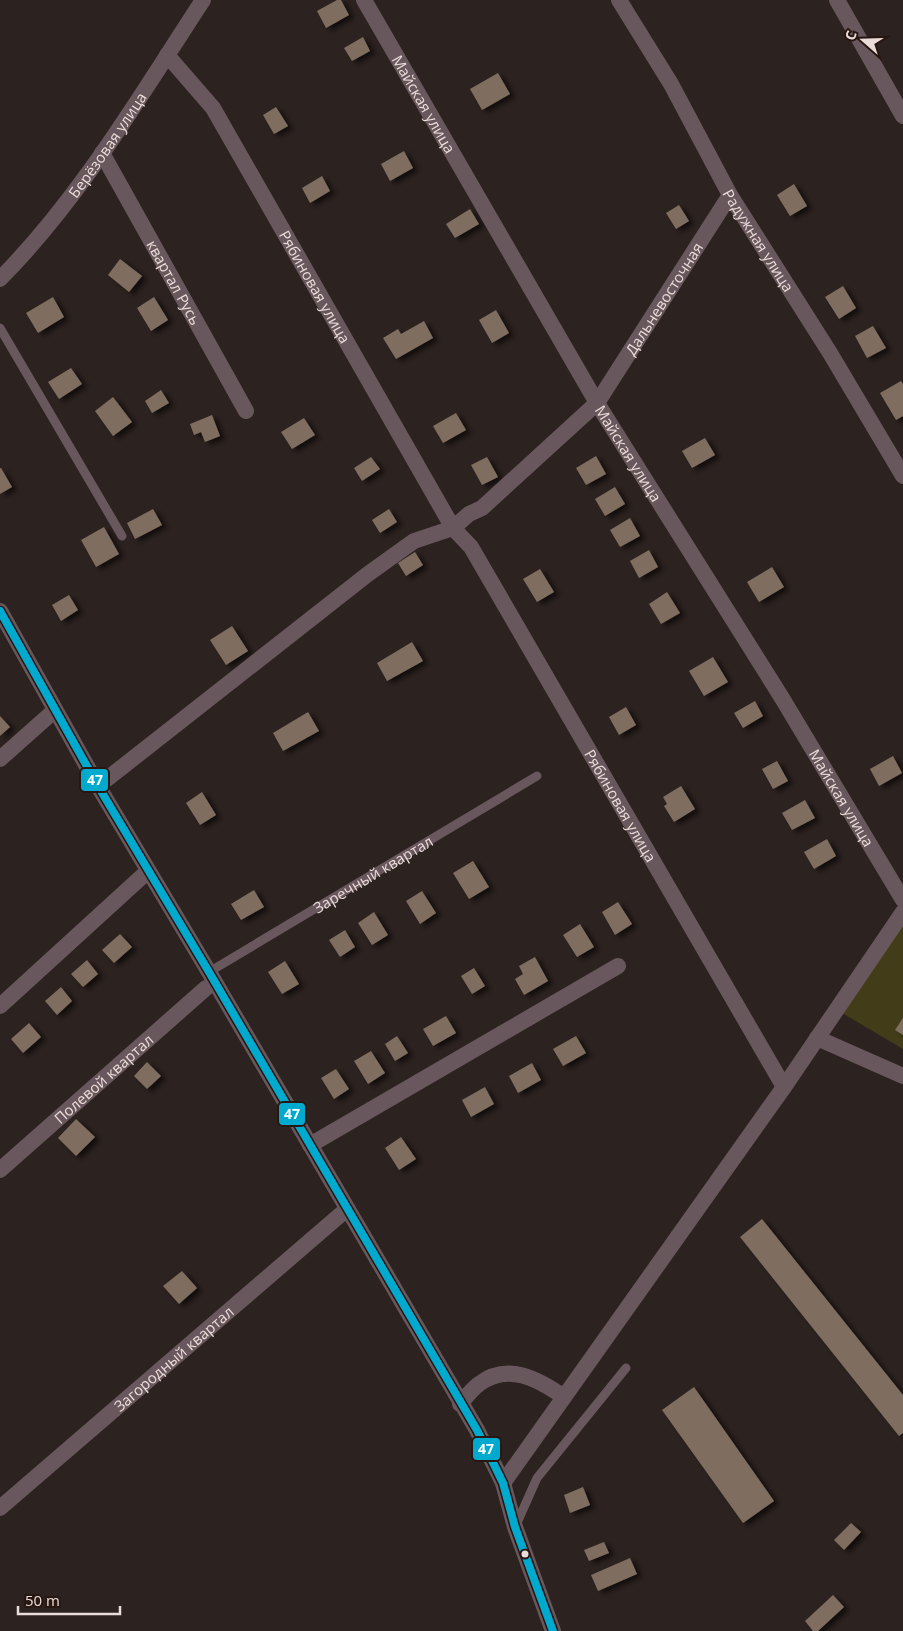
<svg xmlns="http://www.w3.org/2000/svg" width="903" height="1631" viewBox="0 0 903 1631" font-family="'Open Sans',sans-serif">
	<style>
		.green { fill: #423d18 }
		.building { fill: #7f6e5f; filter: url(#shadow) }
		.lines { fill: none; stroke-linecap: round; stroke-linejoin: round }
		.lane { stroke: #68575c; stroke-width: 9 }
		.street { stroke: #68575c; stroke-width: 16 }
		.bus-1-casing { stroke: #281611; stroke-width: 11 }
		.bus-1 { stroke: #00a9ce; stroke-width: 8 }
		.bus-dot { fill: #eaddd9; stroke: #281611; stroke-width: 2 }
		.labels { text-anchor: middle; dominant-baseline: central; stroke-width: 5; stroke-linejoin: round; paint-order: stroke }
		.street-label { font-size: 15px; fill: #eaddd9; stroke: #281611 }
		.line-badge { stroke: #281611; stroke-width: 2 }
		.badge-label { font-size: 14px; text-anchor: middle; font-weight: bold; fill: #fff }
	</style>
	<defs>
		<filter id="shadow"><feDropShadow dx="5" dy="3" stdDeviation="2.5" flood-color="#0009"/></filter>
	</defs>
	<rect width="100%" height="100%" fill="#2c2220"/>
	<polygon class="green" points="903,919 903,1049 837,1010"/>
	<g class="building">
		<polygon points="337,0 341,0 349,15 326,28 317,11"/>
		<polygon points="363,37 370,51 352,61 344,48"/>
		<polygon points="498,73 510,94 482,110 470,89"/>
		<polygon points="276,107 288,126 274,134 263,115"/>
		<polygon points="404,151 413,168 390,181 381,164"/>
		<polygon points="322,176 330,191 310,203 302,188"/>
		<polygon points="794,184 807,206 790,216 777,195"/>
		<polygon points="679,205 689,221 676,229 666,213"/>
		<polygon points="470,209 479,224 455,238 446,224"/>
		<polygon points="120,259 142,276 129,292 108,275"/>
		<polygon points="843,286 856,308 839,319 825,297"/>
		<polygon points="53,297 64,317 38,333 26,313"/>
		<polygon points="154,297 168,320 151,331 137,308"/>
		<polygon points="496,310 509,333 492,343 479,320"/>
		<polygon points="424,321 433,338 396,359 383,338 398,329 401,334"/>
		<polygon points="873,326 886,348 867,358 855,336"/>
		<polygon points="71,368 82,384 59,399 48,382"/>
		<polygon points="901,381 903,384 903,416 896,420 880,393"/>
		<polygon points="161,390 169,403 152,413 145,401"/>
		<polygon points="113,397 132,422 113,436 95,411"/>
		<polygon points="456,413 466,430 443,443 433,426"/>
		<polygon points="212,415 220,436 205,442 201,432 194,435 190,424"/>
		<polygon points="304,418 315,435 292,449 281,432"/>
		<polygon points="705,438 715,455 692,468 682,451"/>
		<polygon points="596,456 606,474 586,485 576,468"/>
		<polygon points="371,457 380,469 362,481 354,468"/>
		<polygon points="487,457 498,477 482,485 471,465"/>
		<polygon points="0,468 1,468 12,487 0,494"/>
		<polygon points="615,487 625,504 605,516 595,499"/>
		<polygon points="153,509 162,525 135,539 127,523"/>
		<polygon points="389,509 397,522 380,533 372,520"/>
		<polygon points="630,518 640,536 620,547 610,530"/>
		<polygon points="104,527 119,554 96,567 81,540"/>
		<polygon points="649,550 658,567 639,578 630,561"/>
		<polygon points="415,552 423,565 406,576 398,563"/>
		<polygon points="772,567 784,587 759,602 747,582"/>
		<polygon points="540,569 554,592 537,602 523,579"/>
		<polygon points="667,592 680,613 661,624 649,604"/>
		<polygon points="69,595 78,610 61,621 52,605"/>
		<polygon points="232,626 248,651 226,665 210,640"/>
		<polygon points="412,642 423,661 387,681 377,663"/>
		<polygon points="713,657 728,682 704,696 689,671"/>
		<polygon points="755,701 763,716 743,728 734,713"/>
		<polygon points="626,707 636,725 619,735 609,717"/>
		<polygon points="308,712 319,731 283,751 273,733"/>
		<polygon points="0,716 10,727 0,736"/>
		<polygon points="893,756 902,773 879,786 870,769"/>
		<polygon points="777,761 788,781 773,789 762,769"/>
		<polygon points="681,786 695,809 674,822 664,806 667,804 663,797"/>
		<polygon points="202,792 216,815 200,825 186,803"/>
		<polygon points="805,800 815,818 792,830 782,813"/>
		<polygon points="827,839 836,856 814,869 804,852"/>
		<polygon points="473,861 489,887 469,899 453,873"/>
		<polygon points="254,890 264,907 241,920 231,904"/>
		<polygon points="422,891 436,913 420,924 406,901"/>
		<polygon points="618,902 632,924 615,935 602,912"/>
		<polygon points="374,912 388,935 372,945 358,923"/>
		<polygon points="580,924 594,947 577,957 563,935"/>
		<polygon points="345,930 355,947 340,957 329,940"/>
		<polygon points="120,934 132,947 114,963 102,950"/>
		<polygon points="535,957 548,981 524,995 515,979 523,974 519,966"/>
		<polygon points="87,960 98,974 83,987 71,974"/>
		<polygon points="285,961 299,984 282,994 268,972"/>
		<polygon points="474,968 485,986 472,994 461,976"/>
		<polygon points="61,987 72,1001 57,1015 45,1001"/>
		<polygon points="446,1016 456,1033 433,1046 423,1029"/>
		<polygon points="903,1018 903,1035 895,1030"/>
		<polygon points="29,1023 41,1037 23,1053 11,1039"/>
		<polygon points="397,1036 408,1053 395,1061 385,1044"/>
		<polygon points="576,1036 586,1053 563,1066 553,1049"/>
		<polygon points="371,1051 385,1073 368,1084 354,1061"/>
		<polygon points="147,1062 161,1076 147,1089 134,1076"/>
		<polygon points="532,1063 541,1080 518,1093 509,1076"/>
		<polygon points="336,1069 349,1089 334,1099 321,1078"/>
		<polygon points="485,1087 494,1104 471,1117 462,1100"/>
		<polygon points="76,1119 95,1137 76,1156 58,1138"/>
		<polygon points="401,1137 416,1159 399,1170 385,1148"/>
		<polygon points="762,1219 903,1395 903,1433 899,1436 740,1237"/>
		<polygon points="182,1271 197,1288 179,1304 163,1286"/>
		<polygon points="694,1387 774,1501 743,1523 662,1410"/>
		<polygon points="583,1487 590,1505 570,1513 564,1495"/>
		<polygon points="851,1523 861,1532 844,1550 834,1540"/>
		<polygon points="604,1542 609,1553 589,1561 584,1550"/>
		<polygon points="630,1558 637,1574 598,1591 591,1575"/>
		<polygon points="833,1595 844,1607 818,1631 813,1631 805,1621"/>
	</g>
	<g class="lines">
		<g class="lane">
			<polyline points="0,328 122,536"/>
			<path id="s1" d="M209,972L537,776"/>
			<polyline points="516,1525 537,1478 626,1368"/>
		</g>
		<g class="street">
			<path id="s2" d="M364,0L597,403L782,698L903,900"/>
			<path id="s3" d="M619,0L671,84L730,195L830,353L903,476"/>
			<polyline points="837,0 903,116"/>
			<path id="s4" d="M167,55L213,108L453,528L469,514L482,508L597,403L730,195"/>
			<path id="s5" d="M102,153L246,411"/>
			<path id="s6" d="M0,279C81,197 140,96 203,0"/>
			<polyline points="0,611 98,786 209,972 477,1430 503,1483 515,1527 553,1631"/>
			<polyline points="0,759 54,711"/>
			<path id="s7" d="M98,786L368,574L414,541L453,528L471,547L784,1087"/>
			<polyline points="0,1006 148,871"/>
			<polyline points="817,1038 903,1076"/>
			<polyline points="310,1145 618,966"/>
			<path id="s8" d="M0,1170L206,988"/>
			<path d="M460,1404C466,1397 472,1389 479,1384C508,1362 538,1379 564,1397"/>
			<polyline points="503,1483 784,1087 903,912"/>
			<path id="s9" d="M0,1508L347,1209"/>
		</g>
		<defs>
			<polyline id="bus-1" points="0,611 98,786 209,972 477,1430 503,1483 515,1527 553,1631"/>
		</defs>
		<use href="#bus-1" class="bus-1-casing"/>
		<use href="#bus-1" class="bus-1"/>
	</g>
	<circle class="bus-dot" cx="525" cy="1554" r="4.5"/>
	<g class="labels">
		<g class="street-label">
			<text stroke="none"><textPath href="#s2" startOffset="120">Майская улица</textPath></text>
			<text stroke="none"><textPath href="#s6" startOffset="172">Берёзовая улица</textPath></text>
			<text stroke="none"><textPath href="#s3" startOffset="278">Радужная улица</textPath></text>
			<text stroke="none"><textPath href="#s5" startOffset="148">квартал Русь</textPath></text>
			<text stroke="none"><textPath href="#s4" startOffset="276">Рябиновая улица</textPath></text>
			<text stroke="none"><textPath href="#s4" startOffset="869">Дальневосточная</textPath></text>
			<text stroke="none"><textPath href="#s2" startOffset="525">Майская улица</textPath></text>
			<text stroke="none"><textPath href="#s2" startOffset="930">Майская улица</textPath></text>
			<text stroke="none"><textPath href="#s7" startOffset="766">Рябиновая улица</textPath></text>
			<text stroke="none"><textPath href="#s1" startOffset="191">Заречный квартал</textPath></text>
			<text stroke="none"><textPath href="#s8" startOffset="138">Полевой квартал</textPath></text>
			<text stroke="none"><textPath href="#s9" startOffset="229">Загородный квартал</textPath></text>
		</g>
	</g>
	<g class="line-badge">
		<rect x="80" y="768" width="29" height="24" rx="5" fill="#00a9ce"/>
		<rect x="278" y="1102" width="28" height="24" rx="5" fill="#00a9ce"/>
		<rect x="472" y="1437" width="29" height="24" rx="5" fill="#00a9ce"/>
	</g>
	<g class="badge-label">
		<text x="95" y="785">47</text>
		<text x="292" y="1119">47</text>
		<text x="486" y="1454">47</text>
	</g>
	<g transform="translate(863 40) rotate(290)" stroke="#281611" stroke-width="4" paint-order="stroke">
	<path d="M0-4L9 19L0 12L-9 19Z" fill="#eaddd9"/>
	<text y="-8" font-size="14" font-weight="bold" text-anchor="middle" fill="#eaddd9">С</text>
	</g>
	<path d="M18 1606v8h102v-8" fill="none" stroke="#eaddd9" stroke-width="2.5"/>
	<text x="25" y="1606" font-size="15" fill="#eaddd9" stroke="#281611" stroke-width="4" paint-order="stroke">50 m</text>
</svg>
